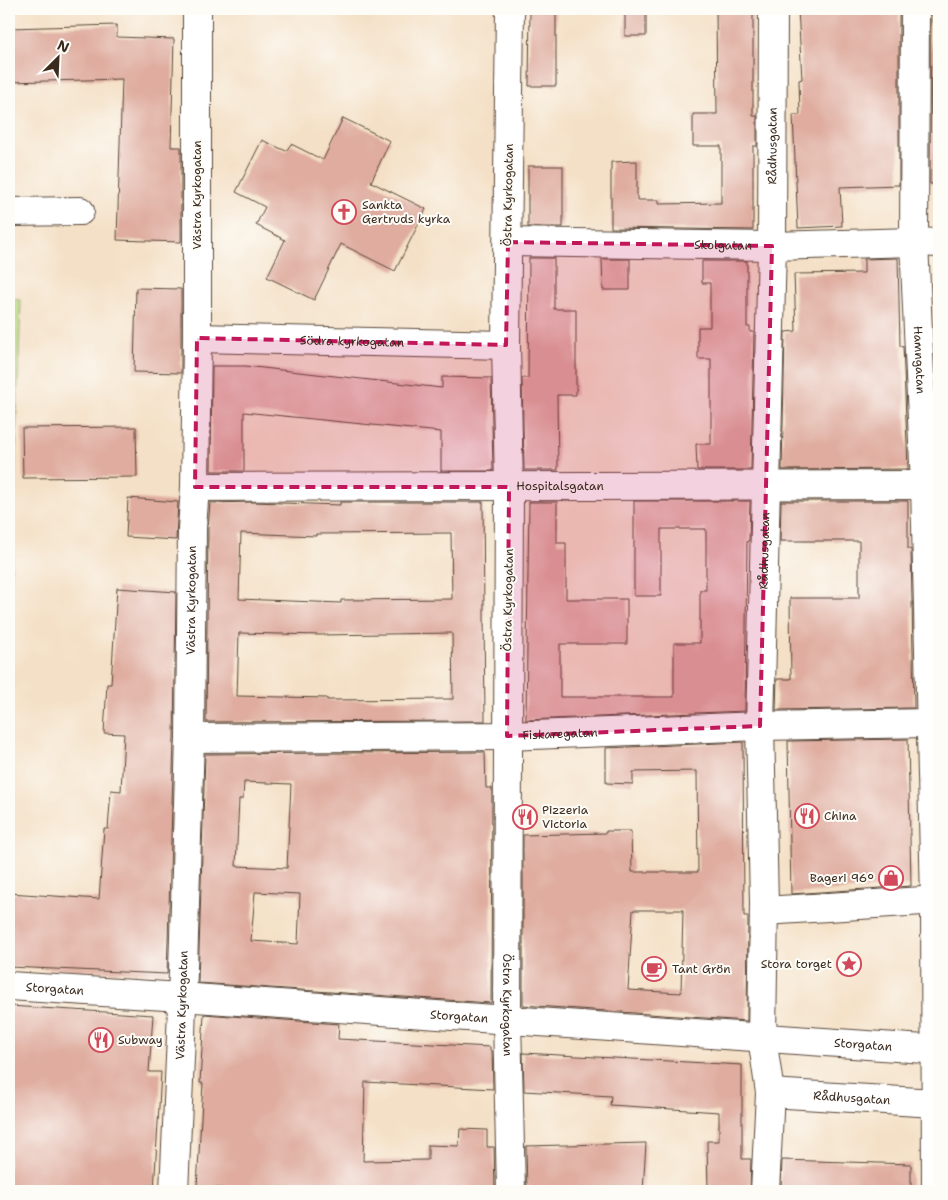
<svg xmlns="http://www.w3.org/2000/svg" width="948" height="1200" viewBox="0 0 948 1200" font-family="'Shantell Sans',sans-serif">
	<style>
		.green { fill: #b8d880; stroke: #7a814f }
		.building { fill: #dfac9f; fill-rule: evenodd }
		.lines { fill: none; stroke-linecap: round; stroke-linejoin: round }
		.street-casing { stroke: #574537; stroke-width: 30 }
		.street { stroke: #fff; stroke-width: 28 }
		.marked { fill: #c2185b; fill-opacity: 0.2; stroke: #c2185b; stroke-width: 4; stroke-dasharray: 10 6; stroke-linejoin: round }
		.labels { text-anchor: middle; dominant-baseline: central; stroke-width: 4; stroke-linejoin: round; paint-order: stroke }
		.street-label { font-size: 12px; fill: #3b2a1e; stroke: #fdfcf7 }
		.poi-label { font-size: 12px; fill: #3b2a1e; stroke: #fdfcf7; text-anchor: start }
	</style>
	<rect width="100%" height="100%" fill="#fdfcf7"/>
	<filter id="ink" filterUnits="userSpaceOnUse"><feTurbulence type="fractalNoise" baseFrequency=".02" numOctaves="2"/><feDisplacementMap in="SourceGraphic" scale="10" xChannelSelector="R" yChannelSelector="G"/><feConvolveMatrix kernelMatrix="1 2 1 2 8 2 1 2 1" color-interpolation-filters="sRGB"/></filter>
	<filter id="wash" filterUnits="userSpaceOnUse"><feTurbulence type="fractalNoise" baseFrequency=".0096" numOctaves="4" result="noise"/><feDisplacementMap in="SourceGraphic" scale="20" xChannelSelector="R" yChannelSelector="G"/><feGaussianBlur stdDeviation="1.12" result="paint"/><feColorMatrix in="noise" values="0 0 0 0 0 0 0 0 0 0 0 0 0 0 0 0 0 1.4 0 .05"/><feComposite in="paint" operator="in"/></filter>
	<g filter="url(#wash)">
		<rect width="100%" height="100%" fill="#f4e0c6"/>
		<polygon class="green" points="9,299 21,300 9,634"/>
		<g id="blocks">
			<g class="building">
				<polygon points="530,9 556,9 556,86 529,86"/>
				<rect x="625" y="9" width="21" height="27"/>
				<polygon points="716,9 753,9 753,116 757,116 757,146 753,146 753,230 611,228 611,162 637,161 637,200 659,200 659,204 721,203 721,146 693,146 693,114 717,114"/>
				<polygon points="798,9 899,9 899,185 840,187 842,226 798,228 793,115 800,115 799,80 802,79"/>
				<polygon points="931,9 939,9 939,184 930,184"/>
				<polygon points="117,25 117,37 174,39 171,147 181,147 181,242 117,240 122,79 9,82 9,28"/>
				<polygon points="343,118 390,141 371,182 426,209 395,271 341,244 314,300 267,277 285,240 256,225 265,207 236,192 262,140 286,151 291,144 323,160"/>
				<rect x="528" y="166" width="35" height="61"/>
				<polygon points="529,258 554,258 554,309 576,309 576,395 557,395 558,470 524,470 522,378 528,378"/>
				<polygon points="898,258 900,346 903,346 908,469 782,470 785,332 796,331 794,274 864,273 864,259"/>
				<polygon points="602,259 630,259 630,290 603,290"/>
				<polygon points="702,261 747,261 747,327 750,327 750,332 754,332 751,470 697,470 696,444 711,444 711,359 698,359 698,327 710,327 710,283 702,283"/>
				<polygon points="136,288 181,289 181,373 134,372"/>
				<polygon points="212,366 245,366 442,388 442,377 491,378 493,471 441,471 441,432 244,412 244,471 211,471"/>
				<polygon points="136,427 137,477 23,478 22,428"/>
				<polygon points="128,498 178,502 176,540 126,537"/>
				<polygon points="634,501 750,501 749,541 747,541 745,711 526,720 529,502 557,502 557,543 566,543 566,599 627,599 627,644 560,644 560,697 674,697 674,643 700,643 700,590 706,590 706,529 661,529 661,596 634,596"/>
				<polygon points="781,501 908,501 908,549 911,549 914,708 776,710 777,679 791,679 790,598 859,598 859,541 780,541"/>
				<path d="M253,502L340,505V502H483L485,721L206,722L208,529L210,503ZM241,533L316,536V534L451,533L452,599L341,600V603L239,599ZM239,633L320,635L452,633L453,699L327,700V698L237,696Z"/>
				<polygon points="117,588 176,592 174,738 167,974 9,967 9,893 99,899 104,829 108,829 111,790 121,791 124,734 104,733 107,684 111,684"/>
				<polygon points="908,739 911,886 791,894 788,741"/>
				<path d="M743,742L744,916H748L747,1021L523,1005V835L606,833V831H631L632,872H698L697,771L633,772V784L606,783V748ZM633,910H683L681,993L628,990Z"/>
				<path d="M485,752L486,788H492L491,1003L198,983L205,754ZM244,782L291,784L287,868L236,866L239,799H243ZM255,892L300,894L298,944L251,941Z"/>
				<polygon points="9,1006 153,1015 149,1072 161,1072 154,1191 9,1191"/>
				<polygon points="204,1014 339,1024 338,1039 490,1047 490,1051 492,1051 493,1089 365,1082 363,1161 428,1160 428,1145 459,1146 460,1129 487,1130 487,1147 494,1147 495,1191 270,1191 197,1187 203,1083 200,1083"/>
				<polygon points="523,1053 742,1065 742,1159 751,1159 750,1191 708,1191 707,1141 719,1141 719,1112 610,1105 611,1096 524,1091"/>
				<polygon points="646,1143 643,1191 527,1191 526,1146"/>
				<polygon points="782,1160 911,1164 911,1191 781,1191"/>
			</g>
		</g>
	</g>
	<g filter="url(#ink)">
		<use href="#blocks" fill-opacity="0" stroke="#574537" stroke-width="1"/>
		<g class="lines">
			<defs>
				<g id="street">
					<path id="s1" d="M510,9L506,345L509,487L507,1019L511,1191"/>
					<path id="s2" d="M915,9L914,242L925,485L935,900L936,1191"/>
					<polyline points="9,212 80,211"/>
					<path id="s3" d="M508,242L772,246L914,242L939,243"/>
					<path id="s4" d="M197,338L506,345"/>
					<path id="s5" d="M195,487L925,485"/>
					<path id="s6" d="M190,738L507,736L760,726L930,723"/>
					<polyline points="764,911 939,900"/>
					<path id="s7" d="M9,986L181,997L939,1050"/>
					<path id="s8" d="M770,1093L935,1103"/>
					<path id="s9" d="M174,1191L181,1036L190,738L192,528L195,487L197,338V9"/>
					<path id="s10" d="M765,1191L770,1093L762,1037L764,903L760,726L772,246L773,9"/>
				</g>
			</defs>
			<use href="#street" class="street-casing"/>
			<use href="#street" class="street"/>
		</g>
	</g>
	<path class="marked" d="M508,242L772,246L760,726L507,736L509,487H195L197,338L506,345Z"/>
	<defs>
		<symbol id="church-ring" viewBox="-11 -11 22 22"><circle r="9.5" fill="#fdfcf7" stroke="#d1495b" stroke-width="1.5"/><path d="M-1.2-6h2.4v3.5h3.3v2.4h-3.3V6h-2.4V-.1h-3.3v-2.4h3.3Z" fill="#d1495b"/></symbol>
		<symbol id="restaurant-ring" viewBox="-11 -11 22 22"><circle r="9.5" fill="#fdfcf7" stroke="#d1495b" stroke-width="1.5"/><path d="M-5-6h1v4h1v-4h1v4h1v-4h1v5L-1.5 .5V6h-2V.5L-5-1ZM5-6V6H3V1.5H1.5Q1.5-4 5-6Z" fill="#d1495b"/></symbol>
		<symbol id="shop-ring" viewBox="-11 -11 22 22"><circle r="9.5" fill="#fdfcf7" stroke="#d1495b" stroke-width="1.5"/><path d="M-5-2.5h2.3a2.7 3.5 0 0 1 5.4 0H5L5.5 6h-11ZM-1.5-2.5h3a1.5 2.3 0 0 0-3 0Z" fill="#d1495b"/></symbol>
		<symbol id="sight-ring" viewBox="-11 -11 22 22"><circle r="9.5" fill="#fdfcf7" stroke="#d1495b" stroke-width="1.5"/><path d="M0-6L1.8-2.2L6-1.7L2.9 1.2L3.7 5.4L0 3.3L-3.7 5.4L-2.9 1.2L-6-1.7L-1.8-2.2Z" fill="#d1495b"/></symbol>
		<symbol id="cafe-ring" viewBox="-11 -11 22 22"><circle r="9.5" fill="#fdfcf7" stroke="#d1495b" stroke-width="1.5"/><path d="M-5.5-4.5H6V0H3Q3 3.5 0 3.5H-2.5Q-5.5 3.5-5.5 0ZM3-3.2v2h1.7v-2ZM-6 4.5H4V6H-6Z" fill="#d1495b"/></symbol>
	</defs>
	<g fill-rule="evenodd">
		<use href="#church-ring" x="330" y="198" width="28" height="28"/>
		<use href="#restaurant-ring" x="793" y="802" width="28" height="28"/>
		<use href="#restaurant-ring" x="511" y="803" width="28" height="28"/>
		<use href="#shop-ring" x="877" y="864" width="28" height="28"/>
		<use href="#sight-ring" x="835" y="950" width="28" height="28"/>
		<use href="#cafe-ring" x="640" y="955" width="28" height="28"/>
		<use href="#restaurant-ring" x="87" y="1026" width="28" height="28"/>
	</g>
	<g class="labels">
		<g class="street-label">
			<text stroke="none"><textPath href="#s10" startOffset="1046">Rådhusgatan</textPath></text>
			<text transform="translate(197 195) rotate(-90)">Västra Kyrkogatan</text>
			<text transform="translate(508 195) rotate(-89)">Östra Kyrkogatan</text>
			<text stroke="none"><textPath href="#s3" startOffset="215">Skolgatan</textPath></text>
			<text stroke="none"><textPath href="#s4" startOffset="155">Södra kyrkogatan</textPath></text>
			<text stroke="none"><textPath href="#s2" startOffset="351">Hamngatan</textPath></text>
			<text stroke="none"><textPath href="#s5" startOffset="365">Hospitalsgatan</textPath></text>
			<text stroke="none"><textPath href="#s10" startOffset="641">Rådhusgatan</textPath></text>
			<text stroke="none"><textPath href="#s9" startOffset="591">Västra Kyrkogatan</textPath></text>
			<text transform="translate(508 600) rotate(-89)">Östra Kyrkogatan</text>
			<text stroke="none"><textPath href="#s6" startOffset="370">Fiskaregatan</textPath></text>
			<text stroke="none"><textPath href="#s7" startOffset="46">Storgatan</textPath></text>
			<text stroke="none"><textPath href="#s9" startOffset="186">Västra Kyrkogatan</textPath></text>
			<text stroke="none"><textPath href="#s1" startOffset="996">Östra Kyrkogatan</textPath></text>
			<text stroke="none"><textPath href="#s7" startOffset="451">Storgatan</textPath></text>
			<text stroke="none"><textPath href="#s7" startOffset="856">Storgatan</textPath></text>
			<text stroke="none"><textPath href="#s8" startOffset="82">Rådhusgatan</textPath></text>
		</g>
		<g class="poi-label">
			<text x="362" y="205">Sankta<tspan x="362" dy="14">Gertruds kyrka</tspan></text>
			<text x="542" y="810">Pizzeria<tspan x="542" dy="14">Victoria</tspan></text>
			<text x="824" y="816">China</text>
			<text x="874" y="878" text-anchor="end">Bageri 96°</text>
			<text x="832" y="964" text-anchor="end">Stora torget</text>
			<text x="672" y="969">Tant Grön</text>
			<text x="118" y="1040">Subway</text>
		</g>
	</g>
	<rect width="948" height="1200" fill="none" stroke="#fdfcf7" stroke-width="30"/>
	<g transform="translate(58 58) rotate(24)" stroke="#fdfcf7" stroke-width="4" paint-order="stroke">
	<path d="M0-4L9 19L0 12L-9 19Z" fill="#3b2a1e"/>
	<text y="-8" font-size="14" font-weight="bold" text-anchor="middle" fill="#3b2a1e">N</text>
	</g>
</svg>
